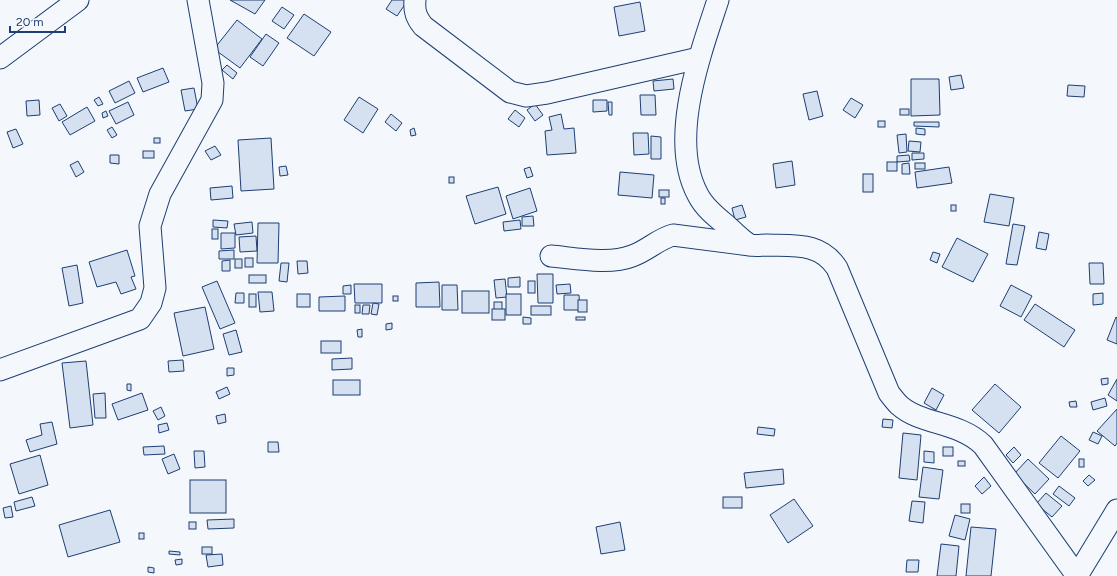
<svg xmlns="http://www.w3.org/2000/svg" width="1117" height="576" viewBox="0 0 1117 576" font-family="Figtree,sans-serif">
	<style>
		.building { fill: #d5e0f0; stroke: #1d3f73 }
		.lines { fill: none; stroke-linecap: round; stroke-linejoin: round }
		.minor-casing { stroke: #1d3f73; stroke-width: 23 }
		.minor { stroke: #f4f7fb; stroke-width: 21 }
	</style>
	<rect width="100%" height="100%" fill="#f4f7fb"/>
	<g class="building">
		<polygon points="230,0 265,0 255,14"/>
		<polygon points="392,0 408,0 397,16 386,9"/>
		<polygon points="640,2 645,31 619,36 614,7"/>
		<polygon points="282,7 294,15 284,29 272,21"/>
		<polygon points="304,14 331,32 314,56 287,38"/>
		<polygon points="237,20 262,39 240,68 214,49"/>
		<polygon points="266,34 279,43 263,66 250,57"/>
		<polygon points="227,65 237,73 233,79 222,70"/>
		<polygon points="163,68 169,82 143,92 137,78"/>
		<polygon points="961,75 964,88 951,90 949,77"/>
		<polygon points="673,79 674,89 654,91 653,81"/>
		<polygon points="911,79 939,79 940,115 911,116"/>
		<polygon points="129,81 135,93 115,103 109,91"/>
		<polygon points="1068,85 1085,86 1084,97 1067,96"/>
		<polygon points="194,88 198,109 185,111 181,90"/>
		<polygon points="817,91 823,116 809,120 803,94"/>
		<polygon points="640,95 655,95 656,115 641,115"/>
		<polygon points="99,97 103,104 98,106 94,100"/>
		<polygon points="359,97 378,109 363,133 344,120"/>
		<polygon points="851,98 863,105 855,118 843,110"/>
		<polygon points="39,100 40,115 27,116 26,101"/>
		<polygon points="593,100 607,100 607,111 593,112"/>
		<polygon points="128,102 134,115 116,124 109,111"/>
		<polygon points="608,102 612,102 612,115 609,115"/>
		<polygon points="60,104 67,116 59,121 52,108"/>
		<polygon points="535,104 543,115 535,121 527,110"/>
		<polygon points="87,107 95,121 70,135 62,122"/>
		<rect x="900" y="109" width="9" height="6"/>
		<polygon points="515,110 525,118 519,127 508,119"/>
		<polygon points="106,111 108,116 103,118 102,113"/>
		<polygon points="391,114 402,123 396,131 385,122"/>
		<polygon points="561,114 564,129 574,128 576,153 547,155 545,131 552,130 549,117"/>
		<rect x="878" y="121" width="7" height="6"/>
		<polygon points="914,122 939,122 939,127 914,126"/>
		<polygon points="112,127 117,135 112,138 107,130"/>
		<polygon points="414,128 416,135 411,136 410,130"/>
		<polygon points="916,128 925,129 925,135 916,134"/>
		<polygon points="16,129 23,144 13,148 7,132"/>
		<polygon points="633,133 648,133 649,154 634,155"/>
		<polygon points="906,134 907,152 899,153 897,135"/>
		<polygon points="651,136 661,137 661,159 651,159"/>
		<rect x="154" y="138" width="6" height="5"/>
		<polygon points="271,138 274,189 241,191 238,140"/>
		<polygon points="909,141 921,142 920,152 908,151"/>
		<polygon points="215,146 221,155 211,160 205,151"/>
		<rect x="143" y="151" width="11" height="7"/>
		<polygon points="912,153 924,153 924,159 912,160"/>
		<polygon points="110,155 119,155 119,164 110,163"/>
		<polygon points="909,155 910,161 897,162 897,156"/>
		<polygon points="78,161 84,172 76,177 70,165"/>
		<polygon points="792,161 795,185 776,188 773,164"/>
		<rect x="887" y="162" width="10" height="9"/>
		<polygon points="909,163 910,174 902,174 902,164"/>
		<rect x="915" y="163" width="10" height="6"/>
		<polygon points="286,166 288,175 280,176 279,167"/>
		<polygon points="530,167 533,176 527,178 524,169"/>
		<polygon points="949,167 952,183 917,188 915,172"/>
		<polygon points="620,172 654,175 652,198 618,195"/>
		<rect x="863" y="174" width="10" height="18"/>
		<rect x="449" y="177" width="5" height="6"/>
		<polygon points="232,186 233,198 211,200 210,188"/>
		<polygon points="498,187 506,214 475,224 466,196"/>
		<polygon points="530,188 537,211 513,219 506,196"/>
		<rect x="659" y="190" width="10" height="7"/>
		<polygon points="990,194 1014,198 1009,226 984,222"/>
		<rect x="661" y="198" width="4" height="6"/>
		<polygon points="742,205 746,217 735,220 732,208"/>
		<rect x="951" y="205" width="5" height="6"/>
		<polygon points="533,216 534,226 522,226 522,217"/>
		<polygon points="213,220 228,221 227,228 213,227"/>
		<polygon points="520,220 521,229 504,231 503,222"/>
		<polygon points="252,222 253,233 236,235 234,224"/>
		<polygon points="258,223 279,223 278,263 257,263"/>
		<polygon points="1013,224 1025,226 1017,265 1006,264"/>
		<rect x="212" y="229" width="6" height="10"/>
		<polygon points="1039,232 1049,234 1046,250 1036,248"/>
		<polygon points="221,233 235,233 235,248 221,249"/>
		<polygon points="256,236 257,251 240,252 239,237"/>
		<polygon points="957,238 988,254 973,282 942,267"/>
		<polygon points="127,250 135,276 131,277 136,289 121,294 116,282 97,287 89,262"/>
		<polygon points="234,250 234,259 219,259 219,251"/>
		<polygon points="933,252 940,254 937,263 930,260"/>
		<rect x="245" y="258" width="8" height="9"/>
		<rect x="235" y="259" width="7" height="9"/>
		<polygon points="230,260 230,271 222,271 222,261"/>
		<polygon points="297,261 307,261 308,273 298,274"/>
		<polygon points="281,263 289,263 287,282 279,281"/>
		<polygon points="1089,263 1103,263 1104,284 1090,284"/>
		<polygon points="77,265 83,303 69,306 62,268"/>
		<polygon points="537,274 553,274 553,303 538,303"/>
		<rect x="249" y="275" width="17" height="8"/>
		<polygon points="520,277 520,287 508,287 508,278"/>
		<polygon points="505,279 507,297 496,298 494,280"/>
		<polygon points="217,281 235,323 220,329 202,287"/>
		<rect x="528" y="281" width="7" height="12"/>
		<polygon points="439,282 440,307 416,307 416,283"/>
		<polygon points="354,284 382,284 382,303 355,303"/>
		<polygon points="570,284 571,293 557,294 556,285"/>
		<polygon points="351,285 351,294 343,294 343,286"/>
		<polygon points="442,285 457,285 458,310 442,310"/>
		<polygon points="1011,285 1032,296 1021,317 1000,306"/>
		<rect x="462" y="291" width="27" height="22"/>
		<polygon points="258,292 272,292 274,311 260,312"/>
		<polygon points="236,293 244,293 244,303 235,303"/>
		<polygon points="1103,293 1103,304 1093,305 1093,294"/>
		<rect x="249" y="294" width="7" height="13"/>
		<rect x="297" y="294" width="13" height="13"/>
		<rect x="506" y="294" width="15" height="21"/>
		<polygon points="564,295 579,295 580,310 564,310"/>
		<polygon points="345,296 345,311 319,311 319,297"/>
		<rect x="393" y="296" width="5" height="5"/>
		<rect x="578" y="300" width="9" height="12"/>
		<rect x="494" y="302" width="8" height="11"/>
		<polygon points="373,303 379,304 377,315 371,314"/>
		<polygon points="1035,304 1075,330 1064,347 1024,320"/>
		<rect x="355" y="305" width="5" height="8"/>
		<polygon points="363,305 370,305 369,314 362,314"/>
		<rect x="531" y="306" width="20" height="9"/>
		<polygon points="205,307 214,349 183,356 174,313"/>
		<rect x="492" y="309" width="13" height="11"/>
		<polygon points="523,317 531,318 531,324 523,324"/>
		<rect x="576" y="317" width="9" height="3"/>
		<polygon points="1116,317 1117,318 1117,344 1107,340"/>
		<polygon points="392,323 392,329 386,330 386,324"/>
		<polygon points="362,329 362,337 358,337 357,330"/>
		<polygon points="236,330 242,352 229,355 223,334"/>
		<rect x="321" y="341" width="20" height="12"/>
		<polygon points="352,358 352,369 332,370 332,359"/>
		<polygon points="183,360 184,371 169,372 168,361"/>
		<polygon points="86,361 93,425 70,428 62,363"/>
		<polygon points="227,368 234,368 234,375 227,376"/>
		<polygon points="1108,378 1108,384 1102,385 1101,379"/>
		<polygon points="1117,379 1117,401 1108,395"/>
		<rect x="333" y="380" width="27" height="15"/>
		<polygon points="127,384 131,384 131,391 127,390"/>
		<polygon points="995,384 1021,407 999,433 972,410"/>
		<polygon points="227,387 230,394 219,399 216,392"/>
		<polygon points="932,388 944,395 936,410 924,403"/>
		<polygon points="105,393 106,418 95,418 93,394"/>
		<polygon points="142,393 148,410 118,420 112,404"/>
		<polygon points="1105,398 1107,406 1093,410 1091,402"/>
		<polygon points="1076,401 1077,407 1070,407 1069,402"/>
		<polygon points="161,407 165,416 158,420 153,411"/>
		<polygon points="1117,409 1117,443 1115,446 1097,431"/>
		<polygon points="225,414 226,422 218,424 216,416"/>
		<polygon points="883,419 893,420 892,428 882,427"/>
		<polygon points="52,422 57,444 30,452 26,440 42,435 40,424"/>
		<polygon points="167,423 169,430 159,433 158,425"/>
		<polygon points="758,427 775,429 774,436 757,434"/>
		<polygon points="1093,432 1102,436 1098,444 1089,440"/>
		<polygon points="903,433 921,435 917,480 899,478"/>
		<polygon points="1061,436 1080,451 1058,478 1039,463"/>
		<polygon points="268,442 278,442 279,452 268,452"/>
		<polygon points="164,446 165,454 144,455 143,447"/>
		<rect x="943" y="447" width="10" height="9"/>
		<polygon points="1014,447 1021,455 1013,463 1006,455"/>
		<polygon points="194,451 204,451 205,467 195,468"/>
		<polygon points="924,451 934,452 934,463 924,462"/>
		<polygon points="174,454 180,469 168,474 162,459"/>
		<polygon points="40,455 48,485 19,494 10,464"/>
		<polygon points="1028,459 1049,479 1035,494 1014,474"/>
		<rect x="1079" y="459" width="5" height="8"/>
		<rect x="958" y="461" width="7" height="5"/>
		<polygon points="923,467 943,470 939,499 919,497"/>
		<polygon points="783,469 784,484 746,488 744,473"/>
		<polygon points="1089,475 1095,480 1088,486 1083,481"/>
		<polygon points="984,477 991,486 982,494 975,486"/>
		<rect x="190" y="480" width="36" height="33"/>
		<polygon points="1059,486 1075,498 1069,506 1053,494"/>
		<polygon points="1046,493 1062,506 1052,517 1036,504"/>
		<polygon points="32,497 35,506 16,511 14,502"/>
		<rect x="723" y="497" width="19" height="11"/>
		<polygon points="794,499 813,526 788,543 770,515"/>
		<polygon points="912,501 925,502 923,523 909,521"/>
		<rect x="961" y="504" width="9" height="9"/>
		<polygon points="11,506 13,517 5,518 3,508"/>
		<polygon points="110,510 120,542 68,557 59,525"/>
		<polygon points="955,515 970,519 965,540 949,536"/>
		<polygon points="234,519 234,528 208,529 207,520"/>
		<rect x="189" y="522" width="7" height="7"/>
		<polygon points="620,522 625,550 601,554 596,527"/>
		<polygon points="971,527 996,529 991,576 966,576"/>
		<rect x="139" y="533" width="5" height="6"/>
		<polygon points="941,544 959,546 956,576 937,576"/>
		<rect x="202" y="547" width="10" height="7"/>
		<polygon points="169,551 180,552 180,555 169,554"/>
		<polygon points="222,554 223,565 208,567 206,555"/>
		<polygon points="182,559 182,564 176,565 175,560"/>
		<polygon points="907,560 919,560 918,572 906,572"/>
		<polygon points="148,567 154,568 154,573 148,572"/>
	</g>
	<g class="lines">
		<defs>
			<g id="minor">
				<path d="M415,0C414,11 416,17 423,26L510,92L526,96L547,93L699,58"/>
				<path d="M718,0C700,55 668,140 698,195C704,207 715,216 725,224C731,229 744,243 751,245C756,246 762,245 766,245C795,246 820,242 837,268L889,393C892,397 895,401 899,405C921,425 958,421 983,445L1077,576"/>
				<polyline points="0,58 78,0"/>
				<path d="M551,256C574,258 610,265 632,256C647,251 658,239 673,235L750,245"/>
				<polyline points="0,370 140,319 151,303 155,288 150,226 160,194 212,100 213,83 198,0"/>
				<polyline points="1077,576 1117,510"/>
			</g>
		</defs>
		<use href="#minor" class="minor-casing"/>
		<use href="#minor" class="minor"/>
	</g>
	<path d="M10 26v6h55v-6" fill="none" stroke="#1d3f73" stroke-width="2"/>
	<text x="16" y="26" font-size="12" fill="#1d3f73" stroke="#f4f7fb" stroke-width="3" paint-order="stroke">20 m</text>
</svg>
